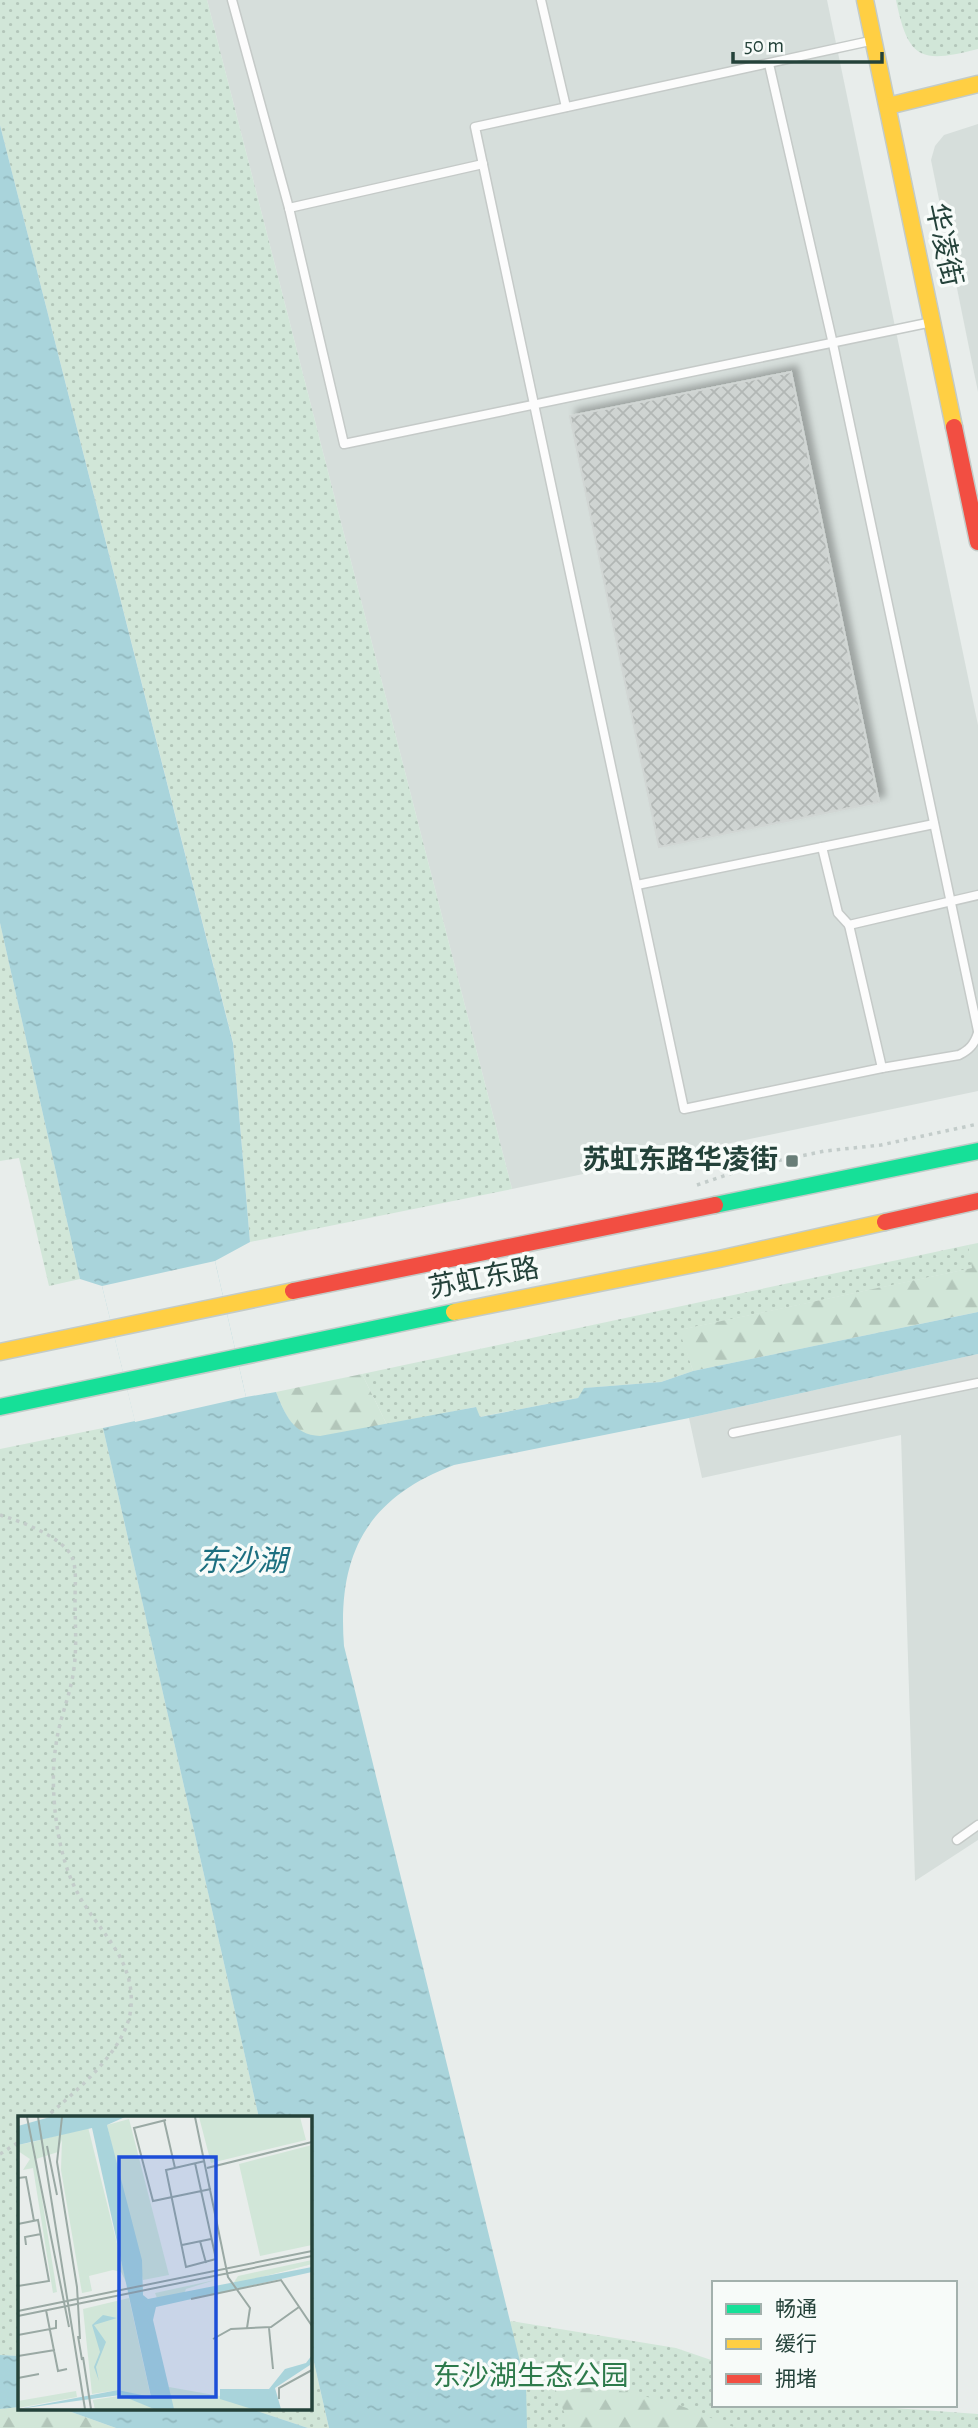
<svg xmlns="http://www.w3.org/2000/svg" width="978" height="2428" viewBox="0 0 978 2428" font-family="'Alegreya Sans','Noto Sans SC',sans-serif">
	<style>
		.built { fill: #d6dedb }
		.grass { fill: url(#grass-dots) }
		.forest { fill: url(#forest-firs) }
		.water { fill: url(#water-ripples) }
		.pier { fill: #e8edeb }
		.building { fill: url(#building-cross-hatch); stroke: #d1d6d4; stroke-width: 2; filter: url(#shadow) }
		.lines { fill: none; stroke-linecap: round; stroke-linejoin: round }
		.lane-casing { stroke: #c5cac8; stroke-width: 11 }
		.fast-casing { stroke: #c3cbc8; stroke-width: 19 }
		.slow-casing { stroke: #c3cbc8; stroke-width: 19 }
		.jam-casing { stroke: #c3cbc8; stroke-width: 19 }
		.path { stroke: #c3ccca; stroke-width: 3.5; stroke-dasharray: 3.5 5; stroke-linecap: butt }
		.lane { stroke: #fcfcfc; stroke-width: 8 }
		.fast { stroke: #16e098; stroke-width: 16 }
		.slow { stroke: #ffcf43; stroke-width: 16 }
		.jam { stroke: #f24e42; stroke-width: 16 }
		.poi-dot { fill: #697e78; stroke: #f7fbf9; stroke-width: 2.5 }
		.labels { text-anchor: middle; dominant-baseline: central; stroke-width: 7; stroke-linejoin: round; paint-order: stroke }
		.street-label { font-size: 28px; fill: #24423a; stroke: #f7fbf9 }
		.poi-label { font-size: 28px; font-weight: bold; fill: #24423a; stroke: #f7fbf9; text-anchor: end }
		.park-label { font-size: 28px; fill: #2d7a4b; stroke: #f7fbf9 }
		.water-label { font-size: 30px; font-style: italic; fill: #1c6f80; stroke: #f7fbf9 }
		.inset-road { fill: none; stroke: #9aa9a4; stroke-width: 2 }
		.view { fill: #1d4ed8; fill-opacity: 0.15; stroke: #1d4ed8; stroke-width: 3.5 }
		.inset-edge { fill: none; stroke: #24423a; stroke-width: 3.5 }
	</style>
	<defs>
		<pattern id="grass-dots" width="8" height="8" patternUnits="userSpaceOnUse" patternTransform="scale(1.75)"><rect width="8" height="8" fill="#d1e6d8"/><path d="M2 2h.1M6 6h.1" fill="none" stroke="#b3c6ba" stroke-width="1.8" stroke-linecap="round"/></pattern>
		<pattern id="forest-firs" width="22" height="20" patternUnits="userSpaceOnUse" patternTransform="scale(1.75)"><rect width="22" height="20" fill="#d1e6d8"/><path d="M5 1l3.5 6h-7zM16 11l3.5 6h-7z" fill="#b3c6ba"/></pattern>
		<pattern id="water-ripples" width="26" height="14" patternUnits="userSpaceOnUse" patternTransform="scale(1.75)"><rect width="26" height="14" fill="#a9d4db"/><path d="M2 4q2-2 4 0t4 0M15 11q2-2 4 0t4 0" fill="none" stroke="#91b7bd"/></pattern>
		<pattern id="building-cross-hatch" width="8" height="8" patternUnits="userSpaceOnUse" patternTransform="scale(1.75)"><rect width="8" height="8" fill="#cfd4d2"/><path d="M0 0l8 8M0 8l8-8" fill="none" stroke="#b2b7b5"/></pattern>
		<filter id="shadow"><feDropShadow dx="6" dy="-6" stdDeviation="3.5" flood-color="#0004"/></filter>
	</defs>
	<rect width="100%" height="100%" fill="#e8edeb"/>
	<g class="built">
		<polygon points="207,0 827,0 978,725 978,1091 512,1189"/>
		<polygon points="978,124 978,392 931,160 935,146 944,135"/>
		<polygon points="978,1354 978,1840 915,1881 901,1435 702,1478 689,1418"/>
	</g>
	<g class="grass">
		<polygon points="0,0 207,0 512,1189 250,1242 233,1042 0,125"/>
		<path d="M896,0H978V49C920,64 908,59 896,0Z"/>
		<polygon points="0,923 80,1279 49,1286 19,1158 0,1161"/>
		<polygon points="968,1245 973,1268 680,1330 693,1371 661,1382 585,1388 578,1398 479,1417 475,1407 387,1425 362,1374"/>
		<polygon points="103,1428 259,2118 19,2118 19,2356 0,2355 0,1449"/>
		<polygon points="511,2321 676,2348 714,2361 714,2405 852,2405 978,2414 978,2428 414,2428"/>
		<polygon points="310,2345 329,2428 308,2428 251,2409 310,2409"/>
	</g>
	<g class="forest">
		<polygon points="978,1243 978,1312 693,1371 679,1330 972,1268 968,1245"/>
		<path d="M362,1374L387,1425C367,1429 314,1444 298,1431C288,1422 281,1404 276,1392Z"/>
		<polygon points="567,2379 674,2403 736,2428 570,2428 556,2391 558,2382"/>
		<polygon points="10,2407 63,2409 116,2428 0,2428 0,2409"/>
	</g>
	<g class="water">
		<path d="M0,125L233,1043L250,1242L215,1261L246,1397L276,1392C285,1414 293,1435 320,1436L476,1407L480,1417L578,1398L584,1388L661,1382L693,1371L978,1312V1354L689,1418L454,1465C367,1498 337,1554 344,1646L526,2386L527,2428H329L310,2345V2118H259L103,1428L135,1421L102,1286L80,1279L0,923Z"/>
		<polygon points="0,2355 19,2356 19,2407 0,2409"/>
		<polygon points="63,2409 251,2409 308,2428 116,2428"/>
	</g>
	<polygon class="pier" points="215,1261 246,1397 135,1422 102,1286"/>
	<polygon class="building" points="791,372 879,802 659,847 570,416"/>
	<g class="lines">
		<defs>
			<g id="lane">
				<polyline points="232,0 289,208 344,444 932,322"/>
				<polyline points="541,0 566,107"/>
				<path d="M870,41L475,127L684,1109L882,1068L959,1055C969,1050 974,1045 978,1033"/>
				<polyline points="769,64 833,344 978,1031"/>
				<polyline points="289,208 483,164"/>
				<polyline points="822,847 838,913 849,925 882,1068"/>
				<polyline points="637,885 934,824"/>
				<polyline points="849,925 978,895"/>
				<polyline points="733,1433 978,1383"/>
				<polyline points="957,1840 978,1825"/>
			</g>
			<g id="fast">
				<polyline points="715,1205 978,1151"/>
				<polyline points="0,1407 454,1312"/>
			</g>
			<g id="slow">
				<polyline points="865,0 954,427"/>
				<polyline points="888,106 978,84"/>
				<polyline points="454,1312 719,1259 885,1222"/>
				<polyline points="0,1352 293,1291"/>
			</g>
			<g id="jam">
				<polyline points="954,427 978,542"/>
				<polyline points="885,1222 978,1201"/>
				<polyline points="293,1291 715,1205"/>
			</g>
		</defs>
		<use href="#lane" class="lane-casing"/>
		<use href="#fast" class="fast-casing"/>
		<use href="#slow" class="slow-casing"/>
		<use href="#jam" class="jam-casing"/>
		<g class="path">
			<polyline points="697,1185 756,1165 825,1151 881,1145 978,1124"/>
			<path d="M0,1515C20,1521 63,1537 72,1557C77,1568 75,1586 75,1599C75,1622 77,1645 74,1668C71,1694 59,1719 56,1745C52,1768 53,1796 56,1819C59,1843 65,1868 76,1890C97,1931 135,1957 131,2007C128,2049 75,2092 45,2118"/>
			<polyline points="0,2154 19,2142"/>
		</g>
		<use href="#lane" class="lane"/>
		<use href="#fast" class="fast"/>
		<use href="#slow" class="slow"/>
		<use href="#jam" class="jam"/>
	</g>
	<rect class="poi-dot" x="785" y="1154" width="14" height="14" rx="3.5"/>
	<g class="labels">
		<g class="street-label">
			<text transform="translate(943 245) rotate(78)">华凌街</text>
			<text transform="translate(484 1279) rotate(-11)">苏虹东路</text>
		</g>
		<g class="poi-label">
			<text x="778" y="1161">苏虹东路华凌街</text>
		</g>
		<g class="park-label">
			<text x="531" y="2377">东沙湖生态公园</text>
		</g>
		<g class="water-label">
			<text x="242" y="1562">东沙湖</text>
		</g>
	</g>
	<g transform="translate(18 2116)">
		<rect width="294" height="294" fill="#e8edeb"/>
		<path d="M181,1H282L288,24L193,47ZM111,3L151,159L125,164L89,9ZM70,11L109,168L103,156L95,154L71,160L74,175L64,177L43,54L44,23L40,36L18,43L15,26ZM294,29V129L242,140L221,48ZM294,144V148L215,168L220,160ZM197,164L168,173L166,178L139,182L137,177ZM111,182L133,282L100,274L74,278L65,193ZM151,271L202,280L234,293H77L75,284L135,289Z" fill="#d1e6d8"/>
		<path d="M15,26L39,176L35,177L15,52L5,54L12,43L0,35V29ZM294,148L222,166L217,164L244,157ZM58,275L59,281L0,292V285ZM156,278L214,286L234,293H177L170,285L164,293ZM107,279L134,293H107L103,287L94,286L77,293L75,284Z" fill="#d1e6d8"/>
		<path d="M32,1H107L89,9L124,144L125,179L130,183L294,151V156L138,191L135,204L156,293H136L102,279L0,293L100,274L133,281L74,12L0,29V10ZM85,199L99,202L76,209L88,226L78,251L81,265L76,251L82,236L74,209ZM294,239L292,249L257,272L263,293H234L202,283V273H251L267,253L288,247Z" fill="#a9d4db"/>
		<path class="inset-road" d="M9,1L51,211M20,1L67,293M44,1L39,46L59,171L62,223M177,1L210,161L232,192L229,212M146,4L157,52M148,4L116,12L135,85L193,73M29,30L39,79M177,47L198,143L168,151L148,54L187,45M189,52L294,26M0,62L8,61L16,105M0,108L20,104L31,165L0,170M182,125L188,147M8,129L7,121L23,118M164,129L193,123M173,183L263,164L294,210M28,194L40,255L49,253M0,195L294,135M0,200L294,140M251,212L255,253M0,219L38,212V204M60,220L64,244M195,223L213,213L253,211L281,191M0,240L37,234M65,241L73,293M0,262L21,258M261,283V272L294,254"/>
		<path class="view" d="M101,41H198V281H101Z"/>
		<rect width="294" height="294" class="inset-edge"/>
	</g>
	<rect x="712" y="2281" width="245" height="126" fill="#f7fbf9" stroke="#a3b1ad" stroke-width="2"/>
	<rect x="726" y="2304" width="35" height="10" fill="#16e098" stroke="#a3b1ad" stroke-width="2"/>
	<text x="775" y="2316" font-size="21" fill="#24423a">畅通</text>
	<rect x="726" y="2339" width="35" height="10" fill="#ffcf43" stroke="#a3b1ad" stroke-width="2"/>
	<text x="775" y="2351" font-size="21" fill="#24423a">缓行</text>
	<rect x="726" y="2374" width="35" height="10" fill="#f24e42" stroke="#a3b1ad" stroke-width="2"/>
	<text x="775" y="2386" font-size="21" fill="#24423a">拥堵</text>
	<path d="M733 52v10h149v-10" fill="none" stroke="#24423a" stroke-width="3.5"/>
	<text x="744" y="52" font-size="21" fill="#24423a" stroke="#f7fbf9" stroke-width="5" paint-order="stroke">50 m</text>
</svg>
